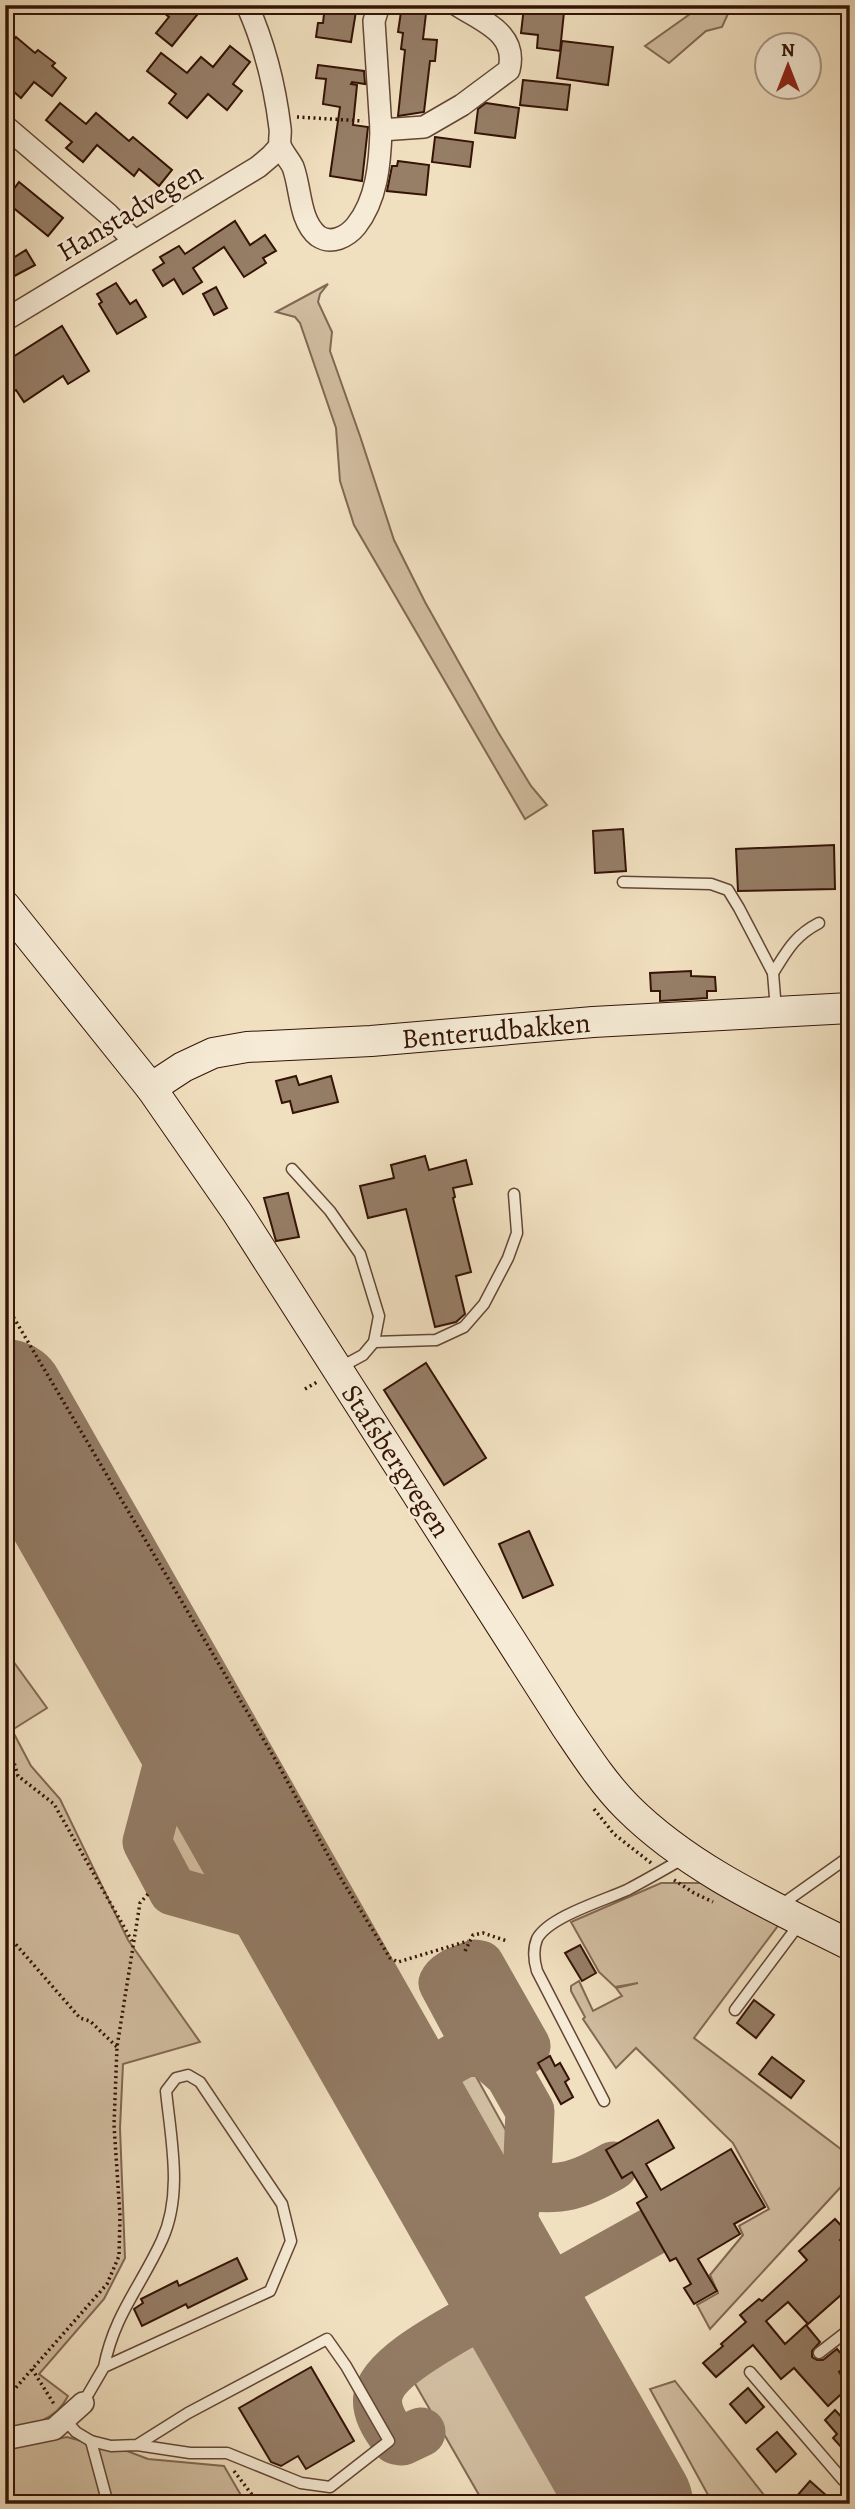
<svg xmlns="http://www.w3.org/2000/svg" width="855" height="2509" viewBox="0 0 855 2509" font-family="Alegreya,serif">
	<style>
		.green { fill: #d1bda0; stroke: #826853; stroke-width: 2 }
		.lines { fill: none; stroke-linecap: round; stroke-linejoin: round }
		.taxiway { stroke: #927a63; stroke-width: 49 }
		.runway { stroke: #927a63; stroke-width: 122 }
		.building { fill: #967e67; stroke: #341306; stroke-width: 2 }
		.service-casing { stroke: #634634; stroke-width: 13 }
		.minor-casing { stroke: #634634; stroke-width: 24 }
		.secondary-casing { stroke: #341306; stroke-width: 32 }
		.path { stroke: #341306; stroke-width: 3.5; stroke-dasharray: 2 3.5; stroke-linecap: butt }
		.service { stroke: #f6ebd6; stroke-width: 10 }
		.minor { stroke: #f6ebd6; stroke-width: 21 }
		.secondary { stroke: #f6ebd6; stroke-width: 30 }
		.labels { text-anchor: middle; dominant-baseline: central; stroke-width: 5; stroke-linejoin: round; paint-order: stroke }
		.street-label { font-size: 28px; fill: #341306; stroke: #f6ebd6 }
	</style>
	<rect width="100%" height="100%" fill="#f1e0c0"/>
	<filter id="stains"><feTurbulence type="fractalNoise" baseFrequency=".00286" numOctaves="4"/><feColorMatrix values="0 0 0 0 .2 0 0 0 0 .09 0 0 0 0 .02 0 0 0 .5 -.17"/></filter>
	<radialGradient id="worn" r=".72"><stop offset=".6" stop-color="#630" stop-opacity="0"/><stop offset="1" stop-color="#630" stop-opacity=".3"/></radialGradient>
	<g class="green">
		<polygon points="699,5 732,5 722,27 706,31 669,63 645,46 690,14"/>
		<polygon points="328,284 320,294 318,302 332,332 330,351 360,436 394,540 425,602 498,732 531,786 547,805 525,819 354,525 340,481 336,428 300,323 295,317 276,312"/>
		<path d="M5,1650L47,1708L12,1730L31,1766L60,1799L128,1940L200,2042L123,2064L120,2128L125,2258L104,2299L39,2374L68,2396C55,2422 31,2425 5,2429Z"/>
		<polygon points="183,1737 281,1913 188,1887 158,1833"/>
		<polygon points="661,1883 704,1883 780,1923 694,2038 850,2156 850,2177 710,2329 697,2305 718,2293 710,2275 743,2235 739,2226 769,2209 733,2143 636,2048 616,2068 583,2019 585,2017 571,1991 571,1986 579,1981 593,2011 622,1996 616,1988 638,1983 615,1987 599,1972 571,1922"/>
		<polygon points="473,2071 514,2145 518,2163 502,2223 492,2231 419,2101"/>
		<polygon points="468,2335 564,2504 465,2504 479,2495 410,2375 416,2364"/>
		<polygon points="675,2381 771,2504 713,2504 650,2389"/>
		<polygon points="67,2437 100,2446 127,2451 148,2459 224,2466 246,2504 5,2504 5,2449"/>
	</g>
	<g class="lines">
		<g class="taxiway">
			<polyline points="182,1710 147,1842 173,1891 305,1928"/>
			<path d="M465,2053L472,2044V2037L443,1983C448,1972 465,1969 475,1964L480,1965L526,2046L525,2050L515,2056"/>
			<path d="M391,2082C417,2093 440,2063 463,2054C469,2051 478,2053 485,2053L509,2074L530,2111L528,2158L503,2255L504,2282L488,2307L478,2316C453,2331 383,2366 378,2396C375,2412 387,2429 396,2440L402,2441L421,2432"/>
			<path d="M522,2186C562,2191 578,2186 613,2166"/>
			<polyline points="478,2316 486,2311 518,2306 653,2231"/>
		</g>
		<polyline class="runway" points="5,1400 632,2504"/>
	</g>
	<g class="building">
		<polygon points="154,5 205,5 172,46 156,33 169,17"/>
		<polygon points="325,5 357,5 351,42 316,37 318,23 323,23"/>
		<polygon points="402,5 427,5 423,39 437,40 435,61 430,61 424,112 398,116 405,50 401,49 403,33 398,32"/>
		<polygon points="524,7 564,12 560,51 537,48 538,35 521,33"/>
		<polygon points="16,37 35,53 38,50 55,63 52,66 66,78 52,96 34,82 21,98 5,84 5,50"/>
		<polygon points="562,41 613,47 608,85 557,78"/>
		<polygon points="230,46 250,62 233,84 242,91 227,110 208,94 187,118 169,103 176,94 147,71 161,53 187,73 201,57 213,67"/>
		<polygon points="318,65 364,71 365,84 352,82 351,84 357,85 353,125 368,127 362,181 330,176 340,107 323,104 326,79 316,78"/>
		<polygon points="523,80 570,85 567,110 520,105"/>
		<polygon points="60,103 86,124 96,113 129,141 133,137 172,170 159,186 139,169 134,176 97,145 83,162 66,148 72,142 46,120"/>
		<polygon points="486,103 519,108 515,138 475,133 478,109"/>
		<polygon points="435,137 473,142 470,167 432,162"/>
		<polygon points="398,161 429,165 426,195 387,191 392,166 397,166"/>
		<polygon points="19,182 63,218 48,236 5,201"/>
		<polygon points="235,221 250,245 265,235 276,251 263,258 266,263 244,277 224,247 193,268 202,282 183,294 174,279 163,286 153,270 164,263 160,257 179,246 185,254"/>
		<polygon points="26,250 35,265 5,281 5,263"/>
		<polygon points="116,283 130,304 136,300 146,317 117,334 99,304 102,302 97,294"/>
		<polygon points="216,287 227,308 214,315 203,294"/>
		<polygon points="62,326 89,371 68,384 63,376 24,402 16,390 12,392 5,381 5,362"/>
		<polygon points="623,829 626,871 595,873 593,831"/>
		<polygon points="834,845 835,889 738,891 736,849"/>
		<polygon points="691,971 691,976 715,977 716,991 707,991 707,998 660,1001 660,991 651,991 650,973"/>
		<polygon points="296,1076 299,1085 331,1076 338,1102 293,1113 290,1101 282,1103 276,1081"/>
		<polygon points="425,1156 429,1170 466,1160 472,1184 453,1188 455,1197 453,1198 471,1272 456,1276 465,1314 456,1322 435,1327 406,1209 368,1218 360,1186 394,1178 391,1165"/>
		<polygon points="288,1193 299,1237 276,1241 264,1198"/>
		<polygon points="426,1363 486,1458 444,1485 384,1390"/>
		<polygon points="529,1531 553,1585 523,1598 499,1544"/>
		<polygon points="580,1945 596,1973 582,1981 565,1953"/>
		<polygon points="754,2000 774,2015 756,2038 737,2023"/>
		<polygon points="550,2056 555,2066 560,2063 569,2079 565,2082 573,2097 561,2104 538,2063"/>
		<polygon points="772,2057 804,2081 791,2098 759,2074"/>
		<polygon points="658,2120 674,2148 646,2164 661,2190 731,2149 765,2207 734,2224 740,2234 698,2259 717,2291 694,2304 684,2288 691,2284 676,2258 670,2261 637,2203 647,2197 632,2172 622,2178 606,2150"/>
		<polygon points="835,2219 848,2233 840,2240 850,2251 850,2287 808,2324 788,2302 766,2321 785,2344 806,2325 820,2342 812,2351 812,2357 817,2360 823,2360 837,2349 849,2363 839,2372 849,2387 828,2406 794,2368 781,2379 753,2345 716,2377 703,2363 723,2346 721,2344 746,2322 740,2315 759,2299 762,2301 807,2260 799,2251"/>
		<polygon points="237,2258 247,2279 188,2308 186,2304 142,2326 134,2309 143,2303 141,2299 177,2281 179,2286"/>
		<polygon points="311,2367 354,2441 306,2469 298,2456 281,2466 271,2462 239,2408"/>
		<polygon points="748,2388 764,2407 746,2423 730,2404"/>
		<polygon points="835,2410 848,2424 850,2423 850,2457 833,2438 837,2434 825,2420"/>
		<polygon points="777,2432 796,2454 776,2472 757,2449"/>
		<polygon points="810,2481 827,2496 820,2504 790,2504"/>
	</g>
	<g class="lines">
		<defs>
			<g id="service">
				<polyline points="623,882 711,884 728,890 739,908 773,973 776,1010"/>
				<path d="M773,973C787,951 794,936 819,923"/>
				<polyline points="292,1169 330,1211 360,1254 379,1316 374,1342 363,1355 339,1368"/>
				<polyline points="374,1342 436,1340 464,1327 484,1304 508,1258 517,1233 514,1194"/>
				<polyline points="778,1907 850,1856"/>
				<polyline points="735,2010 800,1923"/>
				<path d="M604,2101L537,1971C534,1961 533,1949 537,1939C548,1917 605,1900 627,1890C646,1880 665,1869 684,1858"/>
				<polyline points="819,2353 850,2329"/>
				<polyline points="750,2372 843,2480 850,2484"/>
				<path d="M83,2403L104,2367L270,2291L291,2241L282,2204L200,2082L188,2075L176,2078L166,2091C171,2140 183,2194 162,2240C141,2286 114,2315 104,2367"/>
				<polyline points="65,2420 76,2432 91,2441 111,2446 137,2445 190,2453 227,2453 301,2483 330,2487 389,2441 346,2366 327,2339 188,2413 137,2445"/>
				<polyline points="91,2441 108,2504"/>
			</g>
			<g id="minor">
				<path d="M247,5C264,43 275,87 280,128C281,134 279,139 280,144C281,151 290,160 293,167C301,188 299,221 318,236C331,245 347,237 356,226C377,200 380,163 381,130"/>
				<path d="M379,5L374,21L381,130L424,127L462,105L509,70C518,33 483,22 457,5"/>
				<polyline points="5,126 108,214 134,241"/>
				<polyline points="5,320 258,167 271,156 280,146"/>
				<polyline points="5,2439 54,2429 83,2403"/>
			</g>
			<g id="secondary">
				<path d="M5,906L151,1088L237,1212L565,1725C584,1753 603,1783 627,1807C689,1869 772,1906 850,1945"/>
				<polyline points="151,1088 183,1067 213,1053 247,1047 371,1041 593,1022 850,1008"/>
			</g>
		</defs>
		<use href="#service" class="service-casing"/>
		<use href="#minor" class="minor-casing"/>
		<use href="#secondary" class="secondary-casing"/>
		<g class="path">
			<polyline points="297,117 363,121"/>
			<polyline points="5,1303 275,1759 340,1877 390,1958 398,1962 468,1941"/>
			<polyline points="305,1389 319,1381"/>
			<polyline points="5,1732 18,1776 54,1804 132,1941"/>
			<polyline points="594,1809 614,1834 651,1863"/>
			<polyline points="674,1880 694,1893 713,1902"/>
			<polyline points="5,1932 80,2018 90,2021 117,2047"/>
			<polyline points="465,1951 473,1935 483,1933 507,1941"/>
			<polyline points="32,2369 54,2404"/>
			<polyline points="5,2400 107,2284 119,2256 120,2216 114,2125 117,2047 140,1903 148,1894"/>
			<polyline points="234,2471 259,2504"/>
		</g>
		<use href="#service" class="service"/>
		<use href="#minor" class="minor"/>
		<use href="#secondary" class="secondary"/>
	</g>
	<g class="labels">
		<g class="street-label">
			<text transform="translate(130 212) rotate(-31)">Hanstadvegen</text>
			<text transform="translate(496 1031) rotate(-5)">Benterudbakken</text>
			<text transform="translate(396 1461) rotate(57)">Stafsbergvegen</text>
		</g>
	</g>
	<rect width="855" height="2509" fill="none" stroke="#f1e0c0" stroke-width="28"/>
	<rect x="7" y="7" width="841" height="2495" fill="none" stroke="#341306" stroke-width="3.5"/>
	<rect x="14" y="14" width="827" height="2481" fill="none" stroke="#341306" stroke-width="2"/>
	<g transform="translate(788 66)"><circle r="33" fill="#f6ebd6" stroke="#a89583" stroke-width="2"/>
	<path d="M0-5L12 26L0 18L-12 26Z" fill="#8f2418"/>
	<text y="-10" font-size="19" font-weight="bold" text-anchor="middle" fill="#341306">N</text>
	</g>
	<rect width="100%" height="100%" filter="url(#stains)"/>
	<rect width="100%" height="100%" fill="url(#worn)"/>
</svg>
